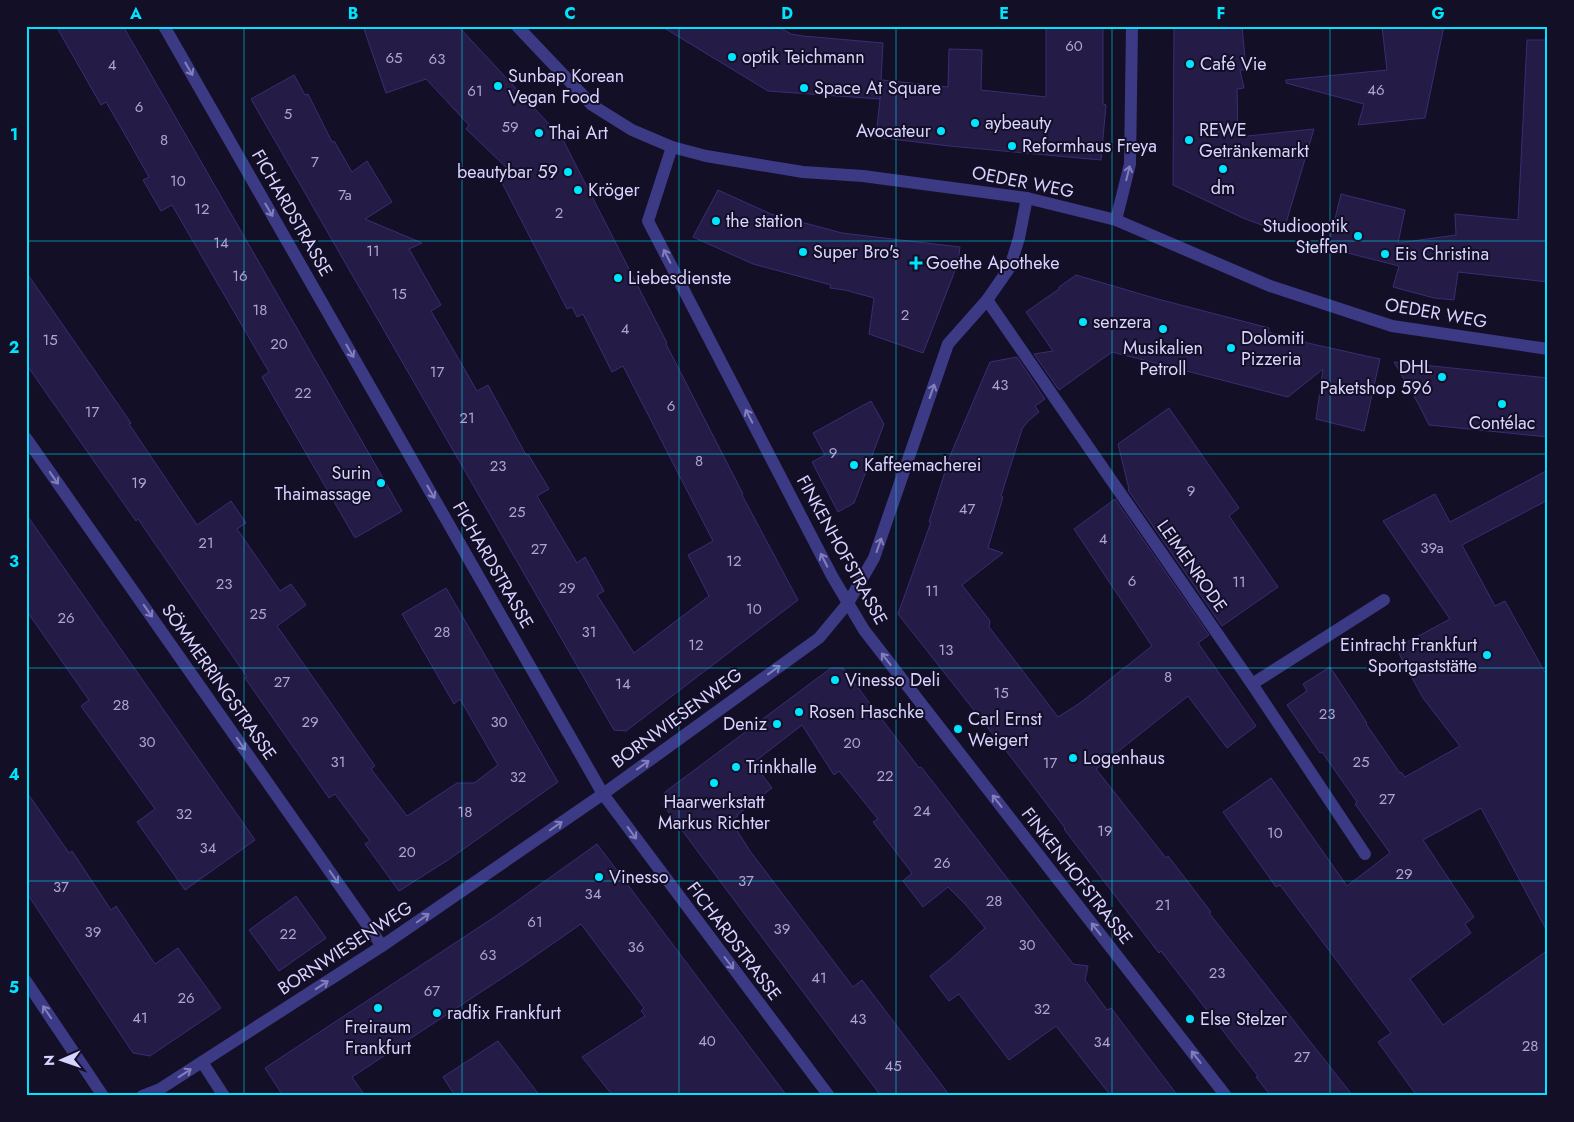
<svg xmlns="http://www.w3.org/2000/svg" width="1574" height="1122" viewBox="0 0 1574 1122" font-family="Jost,sans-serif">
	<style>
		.building { fill: #241b47; stroke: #3b2d73 }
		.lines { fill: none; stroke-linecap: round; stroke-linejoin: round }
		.lane { stroke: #3d3a85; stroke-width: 12 }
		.street { stroke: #3d3a85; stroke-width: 12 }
		.oneway { stroke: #837fbc }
		.grid { fill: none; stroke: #00e5ff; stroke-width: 1; stroke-opacity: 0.55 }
		.poi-dot { fill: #00e5ff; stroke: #130f26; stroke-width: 2 }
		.labels { text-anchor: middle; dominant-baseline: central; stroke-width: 4; stroke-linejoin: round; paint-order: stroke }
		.number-label { font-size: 15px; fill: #aca6d1 }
		.poi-label { font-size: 18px; fill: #d9d4ff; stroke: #130f26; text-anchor: start }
		.street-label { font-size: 18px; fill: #d9d4ff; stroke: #130f26 }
		.neatline { fill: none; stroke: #00e5ff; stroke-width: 2 }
		.grid-label { font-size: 16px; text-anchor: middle; font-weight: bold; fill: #00e5ff }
	</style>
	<rect width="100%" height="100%" fill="#130f26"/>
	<g class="building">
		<polygon points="56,26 123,26 402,511 355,538 262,377 269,372 172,205 161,211 143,180 149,177 123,131 106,102 101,105"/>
		<polygon points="363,26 458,26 562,138 667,343 666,344 743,494 742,495 798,600 626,731 614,730 251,99 294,75 305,95 308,94 332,142 334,141 352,172 367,161 392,202 365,219 422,243 409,249 441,305 431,311 477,391 488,385 526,455 528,454 549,489 537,496 577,563 585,557 604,591 597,595 634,653 709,596 688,555 713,541 623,366 612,372 583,314 577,317 572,307 567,309 498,175 508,169 466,129 469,125 426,79 386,93"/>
		<polygon points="661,26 777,26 791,34 803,36 883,43 880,99 768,91"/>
		<polygon points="1046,26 1103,26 1103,104 1106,105 1101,160 949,146 876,137 882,80 948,87 949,49 982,50 981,90 1046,97"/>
		<polygon points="1174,26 1242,26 1246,70 1240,70 1244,88 1237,89 1238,137 1314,129 1283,233 1243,218 1173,185"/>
		<polygon points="1382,26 1444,26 1425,118 1358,125 1364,104 1286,83 1286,80 1387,70"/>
		<polygon points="1527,40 1548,40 1548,282 1458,272 1454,300 1434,298 1393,287 1399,266 1328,248 1341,194 1405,210 1398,243 1456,235 1455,214 1518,220"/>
		<polygon points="718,190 771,214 842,233 960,247 958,263 923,353 869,334 874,298 845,290 830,288 831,285 753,264 693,237"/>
		<polygon points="26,272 131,423 129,424 197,525 231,501 246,523 237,529 280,591 291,584 306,605 277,626 375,766 371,769 407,816 457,783 474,783 498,765 460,699 454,704 402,614 446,588 558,782 448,860 399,891 365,844 370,841 335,794 329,798 245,678 247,677 138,519 136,521 26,364"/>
		<polygon points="1076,275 1154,298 1269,328 1268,332 1312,344 1380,359 1364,431 1316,419 1323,369 1288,397 1112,352 1059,390 1034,354 1053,351 1026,312 1059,289 1059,287"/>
		<polygon points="1017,357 1045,399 1035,406 1039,412 1028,421 1022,429 1001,496 1003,497 988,548 1003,553 962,585 990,621 989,627 1058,717 1080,703 1152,646 1074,529 1115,499 1209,635 1198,643 1256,726 1227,748 1188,696 1096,769 1166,858 1168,856 1211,912 1209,913 1353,1096 1271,1096 1256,1077 1258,1076 1161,951 1159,953 1064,829 1065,828 1011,757 898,614 931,522 929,522 950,456 990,362"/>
		<polygon points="1394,362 1548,378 1548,437 1429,425 1419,405"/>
		<polygon points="871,401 884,424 854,503 838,512 812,462 825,455 813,433"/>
		<polygon points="1169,408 1239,508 1229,516 1278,587 1222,626 1128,490 1129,489 1118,444"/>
		<polygon points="1548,470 1548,500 1462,545 1495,606 1505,601 1548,678 1548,933 1481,808 1423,840 1474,917 1465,924 1471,933 1410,979 1443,1025 1548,950 1548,1096 1417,1096 1378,1042 1391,1033 1280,885 1276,887 1223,812 1271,778 1347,886 1390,853 1355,804 1357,802 1322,752 1320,753 1287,705 1307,691 1303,684 1330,667 1367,723 1366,724 1400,773 1401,772 1405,777 1460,746 1423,698 1396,648 1450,619 1383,521 1435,494 1450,522"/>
		<polygon points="26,514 255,840 185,890 137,822 155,809 81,706 89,700 26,610"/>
		<polygon points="831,668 843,668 919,768 921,767 936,786 1073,964 1088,966 1085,980 1107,1010 1111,1008 1178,1096 1111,1096 1056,1026 1009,1060 959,994 949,1001 930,976 951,959 985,928 966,905 948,887 923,907 903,881 912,873 873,822 878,819 839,771 834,775 802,725 753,763 772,788 737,815 738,816 731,821 750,851 853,987 862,980 950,1096 881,1096 663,805 665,792"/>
		<polygon points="26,791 69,853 72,851 111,910 116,906 155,964 178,948 221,1008 150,1056 133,1053 26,892"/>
		<polygon points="597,844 787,1096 613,1096 582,1057 645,1016 641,1011 644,1008 581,924 522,965 352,1077 365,1096 283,1096 265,1068 496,916"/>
		<polygon points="296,896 326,938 279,971 249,930"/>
		<polygon points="498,1041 540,1096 455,1096 443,1077"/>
	</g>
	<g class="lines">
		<polyline class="lane" points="1252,684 1384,600"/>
		<g class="street">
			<polyline points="164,26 603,794 829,1096"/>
			<polyline points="517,26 592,105 632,130 672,147 706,156 803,172 863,176 1027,198 1116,220 1270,286 1392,326 1548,349"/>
			<polyline points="672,147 648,221 832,576 864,630 1226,1096"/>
			<polyline points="1116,220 1130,164 1132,26"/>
			<polyline points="987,300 1252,684 1365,854"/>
			<polyline points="26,438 382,946"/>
			<polyline points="26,981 103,1096"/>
			<polyline points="202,1062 224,1096"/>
			<polyline points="142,1096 160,1089 382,946 603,794 819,638 848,603 874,558 948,344 987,300 1010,267 1019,238 1027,198"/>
		</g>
	</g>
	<defs><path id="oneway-shaft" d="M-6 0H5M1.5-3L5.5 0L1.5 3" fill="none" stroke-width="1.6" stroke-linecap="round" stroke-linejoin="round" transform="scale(1.25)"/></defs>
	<g class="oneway">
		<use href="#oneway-shaft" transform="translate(189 69) rotate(60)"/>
		<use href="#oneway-shaft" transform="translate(1128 173) rotate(-76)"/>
		<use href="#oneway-shaft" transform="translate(269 210) rotate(60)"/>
		<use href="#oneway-shaft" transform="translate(667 256) rotate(-117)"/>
		<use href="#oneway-shaft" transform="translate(350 351) rotate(60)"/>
		<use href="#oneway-shaft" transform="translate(932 391) rotate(-71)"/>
		<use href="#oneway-shaft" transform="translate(749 416) rotate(-117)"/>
		<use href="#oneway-shaft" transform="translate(54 478) rotate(55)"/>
		<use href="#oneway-shaft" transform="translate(431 492) rotate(60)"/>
		<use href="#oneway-shaft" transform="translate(879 545) rotate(-71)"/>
		<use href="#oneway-shaft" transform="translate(824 560) rotate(-117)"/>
		<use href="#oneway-shaft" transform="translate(148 611) rotate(55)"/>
		<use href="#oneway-shaft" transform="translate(886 659) rotate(-128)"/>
		<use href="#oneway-shaft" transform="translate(774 670) rotate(-36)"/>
		<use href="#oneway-shaft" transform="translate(241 744) rotate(55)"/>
		<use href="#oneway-shaft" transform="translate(643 765) rotate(-36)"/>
		<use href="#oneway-shaft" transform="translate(997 801) rotate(-128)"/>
		<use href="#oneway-shaft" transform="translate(556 826) rotate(-35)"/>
		<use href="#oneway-shaft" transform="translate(632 833) rotate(54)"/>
		<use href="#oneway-shaft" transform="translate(334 877) rotate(55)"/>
		<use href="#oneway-shaft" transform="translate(423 918) rotate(-35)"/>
		<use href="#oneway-shaft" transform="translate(1096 929) rotate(-128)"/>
		<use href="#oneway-shaft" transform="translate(729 963) rotate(53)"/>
		<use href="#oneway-shaft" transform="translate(322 985) rotate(-33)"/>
		<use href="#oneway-shaft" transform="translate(47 1012) rotate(-124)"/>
		<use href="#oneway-shaft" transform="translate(1196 1057) rotate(-128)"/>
		<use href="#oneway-shaft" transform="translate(185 1073) rotate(-33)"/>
	</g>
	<path class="grid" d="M244,26V1096M462,26V1096M679,26V1096M896,26V1096M1112,26V1096M1330,26V1096M26,241H1548M26,454H1548M26,668H1548M26,881H1548"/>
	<g class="poi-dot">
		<circle cx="732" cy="57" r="5"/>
		<circle cx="1190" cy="64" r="5"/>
		<circle cx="498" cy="86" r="5"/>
		<circle cx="804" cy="88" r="5"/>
		<circle cx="975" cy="123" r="5"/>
		<circle cx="941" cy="131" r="5"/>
		<circle cx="539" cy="133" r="5"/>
		<circle cx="1189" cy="140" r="5"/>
		<circle cx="1012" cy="146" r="5"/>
		<circle cx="1223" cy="169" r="5"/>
		<circle cx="568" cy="172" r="5"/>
		<circle cx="578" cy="190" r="5"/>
		<circle cx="716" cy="221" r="5"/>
		<circle cx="1358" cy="236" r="5"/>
		<circle cx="803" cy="252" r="5"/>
		<circle cx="1385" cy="254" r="5"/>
		<path d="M913.5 255.5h5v5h5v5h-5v5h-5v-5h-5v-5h5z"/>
		<circle cx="618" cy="278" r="5"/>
		<circle cx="1083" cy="322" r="5"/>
		<circle cx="1163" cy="329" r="5"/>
		<circle cx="1231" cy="348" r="5"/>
		<circle cx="1442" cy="377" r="5"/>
		<circle cx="1502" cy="404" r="5"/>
		<circle cx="854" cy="465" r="5"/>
		<circle cx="381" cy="483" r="5"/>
		<circle cx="1487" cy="655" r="5"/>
		<circle cx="835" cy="680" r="5"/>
		<circle cx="799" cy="712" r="5"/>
		<circle cx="777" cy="724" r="5"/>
		<circle cx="958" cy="729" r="5"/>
		<circle cx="1073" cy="758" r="5"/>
		<circle cx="736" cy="767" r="5"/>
		<circle cx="714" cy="783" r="5"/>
		<circle cx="599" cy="877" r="5"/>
		<circle cx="378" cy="1008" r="5"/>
		<circle cx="437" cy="1013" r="5"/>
		<circle cx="1190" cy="1019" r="5"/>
	</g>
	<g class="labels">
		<g class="number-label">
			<text x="1074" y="46">60</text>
			<text x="394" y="58">65</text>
			<text x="437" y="59">63</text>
			<text x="112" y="65">4</text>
			<text x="1376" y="90">46</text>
			<text x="475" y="91">61</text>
			<text x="139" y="107">6</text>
			<text x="288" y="114">5</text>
			<text x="510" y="127">59</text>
			<text x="164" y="140">8</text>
			<text x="315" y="162">7</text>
			<text x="178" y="181">10</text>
			<text x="345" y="195">7a</text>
			<text x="202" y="209">12</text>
			<text x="559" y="213">2</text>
			<text x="221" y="243">14</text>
			<text x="373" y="251">11</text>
			<text x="240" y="276">16</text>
			<text x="399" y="294">15</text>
			<text x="260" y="310">18</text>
			<text x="905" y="315">2</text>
			<text x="625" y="329">4</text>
			<text x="50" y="340">15</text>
			<text x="279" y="344">20</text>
			<text x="437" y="372">17</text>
			<text x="1000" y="385">43</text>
			<text x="303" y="393">22</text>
			<text x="671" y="406">6</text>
			<text x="92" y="412">17</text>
			<text x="467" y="418">21</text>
			<text x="833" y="453">9</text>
			<text x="699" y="461">8</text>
			<text x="498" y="466">23</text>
			<text x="139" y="483">19</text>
			<text x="1191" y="491">9</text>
			<text x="967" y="509">47</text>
			<text x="517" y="512">25</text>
			<text x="1103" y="539">4</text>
			<text x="206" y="543">21</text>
			<text x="1432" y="548">39a</text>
			<text x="539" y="549">27</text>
			<text x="734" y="561">12</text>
			<text x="1132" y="581">6</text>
			<text x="1239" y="582">11</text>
			<text x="224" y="584">23</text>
			<text x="567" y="588">29</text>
			<text x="932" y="591">11</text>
			<text x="754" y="609">10</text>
			<text x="258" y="614">25</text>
			<text x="66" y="618">26</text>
			<text x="442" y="632">28</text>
			<text x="589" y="632">31</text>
			<text x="696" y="645">12</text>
			<text x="946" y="650">13</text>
			<text x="1168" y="677">8</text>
			<text x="282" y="682">27</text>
			<text x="623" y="684">14</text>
			<text x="1001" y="693">15</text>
			<text x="121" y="705">28</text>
			<text x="1327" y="714">23</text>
			<text x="310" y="722">29</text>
			<text x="499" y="722">30</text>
			<text x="147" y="742">30</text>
			<text x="852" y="743">20</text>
			<text x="338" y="762">31</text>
			<text x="1361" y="762">25</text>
			<text x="1050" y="763">17</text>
			<text x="885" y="776">22</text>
			<text x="518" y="777">32</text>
			<text x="1387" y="799">27</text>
			<text x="922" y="811">24</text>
			<text x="465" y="812">18</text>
			<text x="184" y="814">32</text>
			<text x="1105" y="831">19</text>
			<text x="1275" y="833">10</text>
			<text x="208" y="848">34</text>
			<text x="407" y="852">20</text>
			<text x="942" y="863">26</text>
			<text x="1404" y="874">29</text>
			<text x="746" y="881">37</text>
			<text x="61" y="887">37</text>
			<text x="593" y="894">34</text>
			<text x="994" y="901">28</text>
			<text x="1163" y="905">21</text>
			<text x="535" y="922">61</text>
			<text x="782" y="929">39</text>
			<text x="93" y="932">39</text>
			<text x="288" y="934">22</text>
			<text x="1027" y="945">30</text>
			<text x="636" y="947">36</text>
			<text x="488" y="955">63</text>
			<text x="1217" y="973">23</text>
			<text x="819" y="978">41</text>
			<text x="432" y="991">67</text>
			<text x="186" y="998">26</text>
			<text x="1042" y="1009">32</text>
			<text x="140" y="1018">41</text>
			<text x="858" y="1019">43</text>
			<text x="707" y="1041">40</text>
			<text x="1102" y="1042">34</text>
			<text x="1530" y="1046">28</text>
			<text x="1302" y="1057">27</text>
			<text x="893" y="1066">45</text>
		</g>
		<g class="poi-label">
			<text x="742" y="57">optik Teichmann</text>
			<text x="1200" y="64">Café Vie</text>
			<text x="508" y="76">Sunbap Korean<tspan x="508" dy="21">Vegan Food</tspan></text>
			<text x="814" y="88">Space At Square</text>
			<text x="985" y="123">aybeauty</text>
			<text x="1199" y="130">REWE<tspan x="1199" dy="21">Getränkemarkt</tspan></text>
			<text x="931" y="131" text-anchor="end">Avocateur</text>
			<text x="549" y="133">Thai Art</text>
			<text x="1022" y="146">Reformhaus Freya</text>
			<text x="558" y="172" text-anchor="end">beautybar 59</text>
			<text x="1223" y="188" text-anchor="middle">dm</text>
			<text x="588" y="190">Kröger</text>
			<text x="726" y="221">the station</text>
			<text x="1348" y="226" text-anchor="end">Studiooptik<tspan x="1348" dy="21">Steffen</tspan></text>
			<text x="813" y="252">Super Bro's</text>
			<text x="1395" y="254">Eis Christina</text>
			<text x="926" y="263">Goethe Apotheke</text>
			<text x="628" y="278">Liebesdienste</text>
			<text x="1093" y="322">senzera</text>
			<text x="1241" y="338">Dolomiti<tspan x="1241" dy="21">Pizzeria</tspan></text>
			<text x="1163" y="348" text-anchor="middle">Musikalien<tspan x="1163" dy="21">Petroll</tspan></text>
			<text x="1432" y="367" text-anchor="end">DHL<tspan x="1432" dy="21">Paketshop 596</tspan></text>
			<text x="1502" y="423" text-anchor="middle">Contélac</text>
			<text x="864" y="465">Kaffeemacherei</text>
			<text x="371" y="473" text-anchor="end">Surin<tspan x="371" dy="21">Thaimassage</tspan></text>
			<text x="1477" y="645" text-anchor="end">Eintracht Frankfurt<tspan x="1477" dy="21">Sportgaststätte</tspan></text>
			<text x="845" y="680">Vinesso Deli</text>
			<text x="809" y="712">Rosen Haschke</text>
			<text x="968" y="719">Carl Ernst<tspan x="968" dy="21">Weigert</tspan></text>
			<text x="767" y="724" text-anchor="end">Deniz</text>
			<text x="1083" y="758">Logenhaus</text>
			<text x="746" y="767">Trinkhalle</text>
			<text x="714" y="802" text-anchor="middle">Haarwerkstatt<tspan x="714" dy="21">Markus Richter</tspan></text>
			<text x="609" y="877">Vinesso</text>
			<text x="447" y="1013">radfix Frankfurt</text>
			<text x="1200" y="1019">Else Stelzer</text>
			<text x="378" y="1027" text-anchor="middle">Freiraum<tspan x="378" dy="21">Frankfurt</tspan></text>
		</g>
		<g class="street-label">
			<text transform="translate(1023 182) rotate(11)">OEDER WEG</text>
			<text transform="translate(292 213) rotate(60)">FICHARDSTRASSE</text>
			<text transform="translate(1436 313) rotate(10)">OEDER WEG</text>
			<text transform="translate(842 550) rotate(61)">FINKENHOFSTRASSE</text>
			<text transform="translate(493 565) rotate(60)">FICHARDSTRASSE</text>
			<text transform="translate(1192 566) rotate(55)">LEIMENRODE</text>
			<text transform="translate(219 682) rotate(55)">SÖMMERRINGSTRASSE</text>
			<text transform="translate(677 718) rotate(-36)">BORNWIESENWEG</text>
			<text transform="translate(1077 876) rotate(52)">FINKENHOFSTRASSE</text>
			<text transform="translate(734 941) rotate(53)">FICHARDSTRASSE</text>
			<text transform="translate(345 948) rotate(-33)">BORNWIESENWEG</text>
		</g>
	</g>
	<rect width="1574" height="1122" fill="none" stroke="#130f26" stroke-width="55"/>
	<g transform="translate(62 1060) rotate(268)" stroke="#130f26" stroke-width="4" paint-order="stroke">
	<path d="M0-4L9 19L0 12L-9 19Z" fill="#d9d4ff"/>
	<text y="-8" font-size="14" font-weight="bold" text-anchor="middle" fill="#d9d4ff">N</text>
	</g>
	<rect x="28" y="28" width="1518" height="1066" class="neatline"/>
	<g class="grid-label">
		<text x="136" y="19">A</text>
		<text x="353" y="19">B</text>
		<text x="570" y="19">C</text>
		<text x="787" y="19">D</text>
		<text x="1004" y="19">E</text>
		<text x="1221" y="19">F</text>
		<text x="1438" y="19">G</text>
		<text x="14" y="140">1</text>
		<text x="14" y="353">2</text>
		<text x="14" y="567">3</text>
		<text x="14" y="780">4</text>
		<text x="14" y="993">5</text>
	</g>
</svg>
